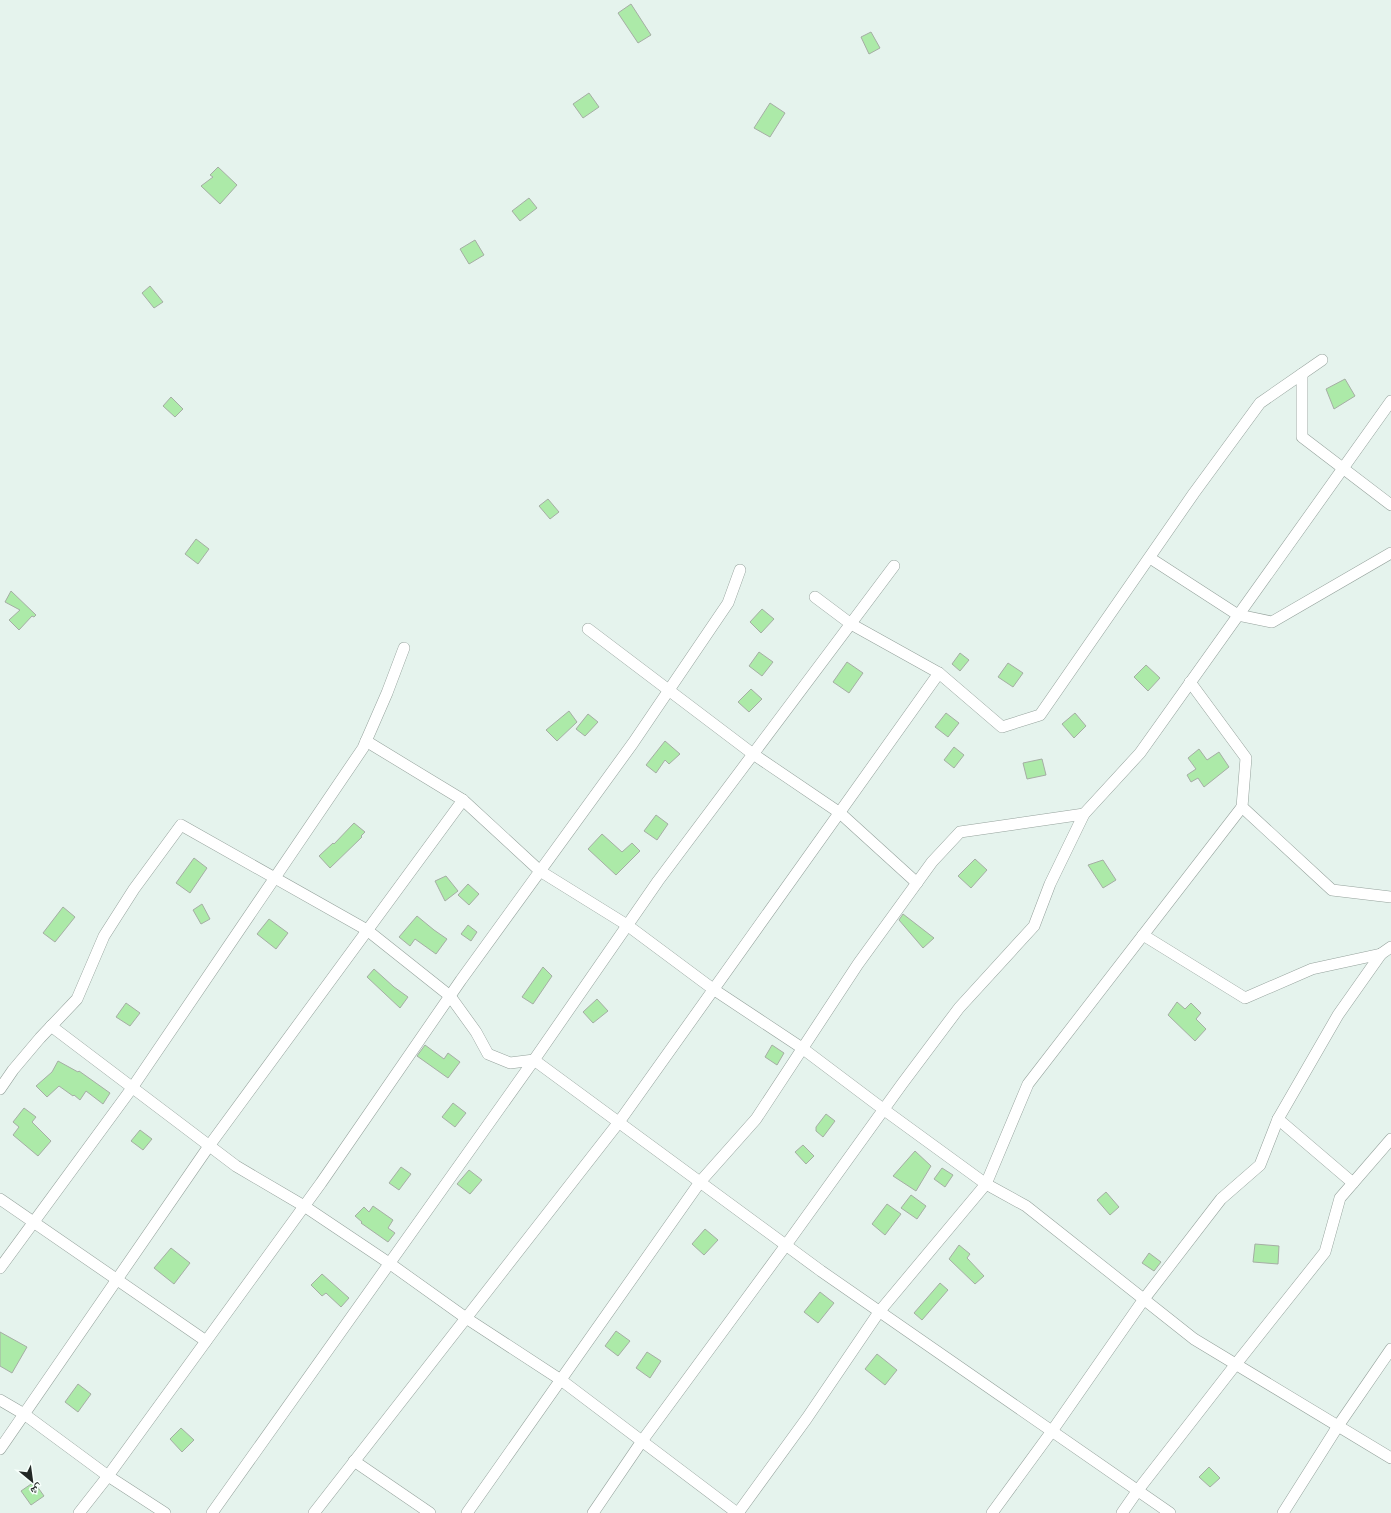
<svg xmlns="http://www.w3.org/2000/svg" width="1391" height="1513" viewBox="0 0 1391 1513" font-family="Ubuntu,'Noto Naskh Arabic',sans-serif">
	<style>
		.building { fill: #aceaa8; stroke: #a5aea4 }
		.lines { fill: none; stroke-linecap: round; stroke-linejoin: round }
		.minor-casing { stroke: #95a29c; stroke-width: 12 }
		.minor { stroke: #fff; stroke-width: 11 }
	</style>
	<rect width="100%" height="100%" fill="#e5f3ed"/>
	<g class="building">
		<polygon points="631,4 651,35 638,43 618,13"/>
		<polygon points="871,32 880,48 869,54 861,37"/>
		<polygon points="589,93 599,107 583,118 573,104"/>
		<polygon points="770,103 785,113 770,137 754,128"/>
		<polygon points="218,167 237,185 220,204 201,186 213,177 210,175"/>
		<polygon points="529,198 537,208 520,221 512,211"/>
		<polygon points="475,240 484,255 469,264 460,249"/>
		<polygon points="150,286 163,302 154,308 142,293"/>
		<polygon points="1345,379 1355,396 1334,409 1326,389"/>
		<polygon points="171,397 183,409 175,417 163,406"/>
		<polygon points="548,499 559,512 550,519 539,506"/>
		<polygon points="196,539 209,549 198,564 185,554"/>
		<polygon points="11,591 36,615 34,617 32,616 19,630 9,620 20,610 5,602"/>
		<polygon points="762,609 774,619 761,633 750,622"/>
		<polygon points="759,652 773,662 762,676 749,666"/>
		<polygon points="960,653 969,660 960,671 952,664"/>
		<polygon points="847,662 863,673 849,693 833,682"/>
		<polygon points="1008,663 1023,673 1013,687 998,677"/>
		<polygon points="1146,665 1160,678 1148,691 1134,677"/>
		<polygon points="751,689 762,699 749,712 738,702"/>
		<polygon points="569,711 577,722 557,741 546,730"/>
		<polygon points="946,713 959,723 948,737 935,727"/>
		<polygon points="1075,713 1086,726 1074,738 1062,724"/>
		<polygon points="588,714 598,722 585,736 576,729"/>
		<polygon points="665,741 680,754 669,764 665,760 656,773 646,765"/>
		<polygon points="954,747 964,755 954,768 944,760"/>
		<polygon points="1199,749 1207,760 1219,752 1229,767 1204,787 1198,778 1191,782 1187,775 1196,769 1188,758"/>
		<polygon points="1042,759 1046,775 1027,779 1023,763"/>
		<polygon points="656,815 668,824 657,840 644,831"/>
		<polygon points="354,823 365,832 361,836 362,837 330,868 319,856 333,843 334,844"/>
		<polygon points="602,834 622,852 632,843 640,851 616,875 588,849"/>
		<polygon points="194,858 207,868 190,893 176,883"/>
		<polygon points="975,859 987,870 971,888 958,876"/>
		<polygon points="1103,860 1116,880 1103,888 1088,865"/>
		<polygon points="446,876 458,891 445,901 435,881"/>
		<polygon points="468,884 479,894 469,905 458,895"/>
		<polygon points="202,904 210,919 201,924 193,910"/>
		<polygon points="63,907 75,917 55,942 43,933"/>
		<polygon points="903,914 934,938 923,948 899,920"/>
		<polygon points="417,916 434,930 447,939 436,954 415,939 410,946 399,937"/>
		<polygon points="269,919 288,933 276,949 257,934"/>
		<polygon points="468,925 477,932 471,941 461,934"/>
		<polygon points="543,967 552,976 533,1004 522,997"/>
		<polygon points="374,969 394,987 408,997 400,1008 367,977"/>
		<polygon points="597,999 608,1011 593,1023 583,1012"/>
		<polygon points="1177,1002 1185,1009 1191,1003 1201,1013 1196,1019 1206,1029 1195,1041 1168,1015"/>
		<polygon points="126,1003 140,1013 130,1026 116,1017"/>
		<polygon points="425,1045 444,1059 448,1053 460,1062 448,1078 417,1056"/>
		<polygon points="772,1045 784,1053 777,1065 765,1057"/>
		<polygon points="58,1061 78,1072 79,1071 110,1093 103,1104 86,1091 80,1100 74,1095 73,1096 59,1086 47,1097 36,1086 52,1072"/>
		<polygon points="453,1103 466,1113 455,1127 442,1117"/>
		<polygon points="24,1108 36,1117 32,1122 51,1141 38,1156 13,1135 19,1127 13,1122"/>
		<polygon points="826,1114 835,1121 823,1137 816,1131 816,1127"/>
		<polygon points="140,1130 152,1139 143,1150 131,1141"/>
		<polygon points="803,1145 814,1156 806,1164 795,1152"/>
		<polygon points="915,1151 931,1166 916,1191 893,1176"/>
		<polygon points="401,1167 411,1174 399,1190 389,1183"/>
		<polygon points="942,1168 953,1175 945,1187 934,1179"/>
		<polygon points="469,1170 482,1180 470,1194 457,1184"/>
		<polygon points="1106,1192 1119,1207 1110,1215 1097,1200"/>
		<polygon points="911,1195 926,1206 917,1219 901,1208"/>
		<polygon points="887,1204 901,1214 885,1235 872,1224"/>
		<polygon points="373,1206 393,1220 388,1228 395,1233 388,1242 361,1223 362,1222 355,1216 364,1207 369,1212"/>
		<polygon points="705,1229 718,1240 704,1255 692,1244"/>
		<polygon points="1255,1244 1279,1246 1278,1264 1253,1262"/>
		<polygon points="959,1245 970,1254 967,1258 984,1276 975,1284 949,1259"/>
		<polygon points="171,1248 190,1263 174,1284 154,1268"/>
		<polygon points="1149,1253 1161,1262 1154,1271 1142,1263"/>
		<polygon points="322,1274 349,1298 341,1307 326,1293 322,1296 311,1285"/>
		<polygon points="940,1283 948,1290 922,1320 914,1313"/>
		<polygon points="820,1292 834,1303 818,1323 804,1312"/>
		<polygon points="616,1331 630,1341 618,1356 605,1346"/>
		<polygon points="0,1332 27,1347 12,1373 0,1366"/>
		<polygon points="647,1352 661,1361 650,1378 636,1368"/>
		<polygon points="877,1354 897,1370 885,1385 865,1369"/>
		<polygon points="78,1384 91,1394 78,1412 65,1402"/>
		<polygon points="181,1428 194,1440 182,1452 170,1439"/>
		<polygon points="1209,1467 1220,1478 1210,1487 1199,1477"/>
		<polygon points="34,1482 44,1496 31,1505 21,1491"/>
	</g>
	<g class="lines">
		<defs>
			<g id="minor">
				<polyline points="1302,374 1302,437 1391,505"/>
				<polyline points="1150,558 1238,615 1272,622 1391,553"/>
				<polyline points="815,597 851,624 939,673 1002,727 1040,715 1194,493 1260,403 1322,360"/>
				<polyline points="588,629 753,754 840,813 917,883"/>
				<polyline points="1190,682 1246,758 1242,807 1332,890 1391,897"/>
				<polyline points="366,741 463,800 540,871 627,925 713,989 802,1048 883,1109 986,1184 1026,1206 1194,1339 1391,1458"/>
				<polyline points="1143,935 1245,998 1312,969 1381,954 1391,947"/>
				<polyline points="51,1026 236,1166 304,1206 389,1263 466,1318 561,1380 737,1513"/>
				<polyline points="0,1089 13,1070 40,1038 77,999 104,936 134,889 181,825 367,930 450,996 476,1032 488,1054 510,1063 534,1060 821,1271 1170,1513"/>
				<polyline points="1278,1119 1353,1183"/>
				<polyline points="0,1199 206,1341"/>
				<polyline points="0,1268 132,1088 363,748 387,693 404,648"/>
				<polyline points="0,1400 24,1414 108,1476 165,1513"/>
				<polyline points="0,1449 209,1146 463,800"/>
				<polyline points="354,1461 430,1513"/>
				<polyline points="79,1513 108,1476 321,1183 461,980 633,743 728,603 740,570"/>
				<polyline points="212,1513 534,1060 658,881 894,566"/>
				<polyline points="314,1513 619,1122 939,673"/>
				<polyline points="467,1513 700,1182 756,1119 858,964 932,862 960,832 1084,814"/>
				<polyline points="593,1513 642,1441 786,1245 902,1084 959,1008 1034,926 1050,884 1084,814 1140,753 1391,401"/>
				<polyline points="738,1513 807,1418 879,1312 986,1184 1028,1084 1242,807"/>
				<polyline points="992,1513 1052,1431 1144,1299 1221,1199 1260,1165 1278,1119 1338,1015 1381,954"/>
				<polyline points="1122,1513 1138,1490 1236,1364 1325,1252 1340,1198 1391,1139"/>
				<polyline points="1283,1513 1338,1426 1391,1349"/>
			</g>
		</defs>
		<use href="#minor" class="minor-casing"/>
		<use href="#minor" class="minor"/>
	</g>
	<g transform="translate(32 1481) rotate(151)" stroke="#f7fffb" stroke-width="3" paint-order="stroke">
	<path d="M0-3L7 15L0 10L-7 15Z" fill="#232826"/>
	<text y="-6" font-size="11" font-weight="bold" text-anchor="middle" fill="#232826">ش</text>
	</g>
</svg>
